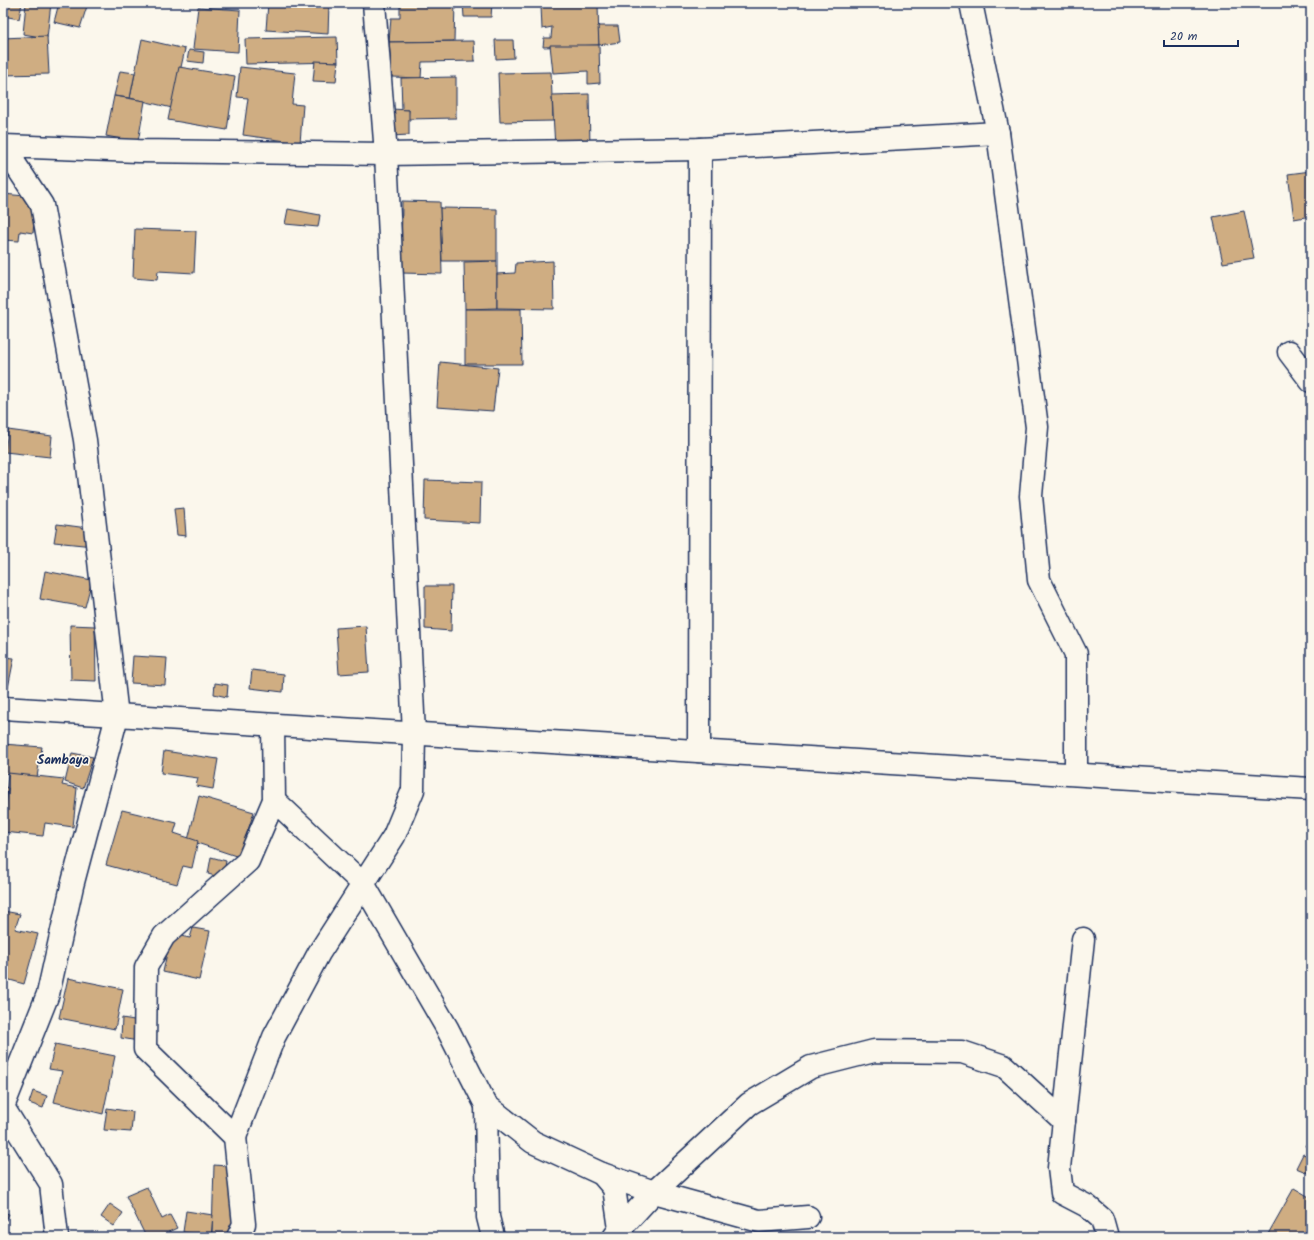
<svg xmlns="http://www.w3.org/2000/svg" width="1314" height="1240" viewBox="0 0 1314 1240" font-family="Kalam,sans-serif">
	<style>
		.building { fill: #cfad82; stroke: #1b2f5e }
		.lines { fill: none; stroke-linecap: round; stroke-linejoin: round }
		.street-casing { stroke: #1b2f5e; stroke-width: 25 }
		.street { stroke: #fbf7ec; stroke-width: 22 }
		.labels { text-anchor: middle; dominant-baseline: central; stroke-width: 3.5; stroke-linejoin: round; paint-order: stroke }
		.neighbourhood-label { font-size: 13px; font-weight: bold; fill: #1b2f5e; stroke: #fbf7ec }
	</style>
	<rect width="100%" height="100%" fill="#fbf7ec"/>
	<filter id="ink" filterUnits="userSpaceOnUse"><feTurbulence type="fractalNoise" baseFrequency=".025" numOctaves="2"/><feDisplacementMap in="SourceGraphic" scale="8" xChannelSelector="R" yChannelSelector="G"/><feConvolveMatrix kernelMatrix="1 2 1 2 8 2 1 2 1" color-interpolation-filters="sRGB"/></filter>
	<g filter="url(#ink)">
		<g class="building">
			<polygon points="3,3 22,3 19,19 3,16"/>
			<polygon points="26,3 51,3 47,38 23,34"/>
			<polygon points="59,3 88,3 80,28 54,22"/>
			<polygon points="268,3 329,3 328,34 266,30"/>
			<polygon points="400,3 455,3 454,41 389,42 391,18 400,18"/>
			<polygon points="463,3 492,3 491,17 464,17"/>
			<polygon points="598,4 599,45 543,47 544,38 551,38 552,27 542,29 541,6"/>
			<polygon points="198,7 240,10 238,52 193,49"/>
			<polygon points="598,26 618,26 620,42 599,45"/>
			<polygon points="47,36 49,74 3,75 3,38"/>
			<polygon points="337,37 338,62 246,64 245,39"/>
			<polygon points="142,39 185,49 172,108 130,98"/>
			<polygon points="495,40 513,40 514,58 496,59"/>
			<polygon points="474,41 475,61 422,62 421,78 392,77 389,42"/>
			<polygon points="550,45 599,45 600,83 588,84 588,71 553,73"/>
			<polygon points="189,50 204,52 203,63 187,61"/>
			<polygon points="315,61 338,62 336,82 313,81"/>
			<polygon points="179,67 235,76 227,130 168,120"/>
			<polygon points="240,67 295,73 292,104 303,105 300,143 243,135 248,98 237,97"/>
			<polygon points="120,71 135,73 130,98 114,96"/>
			<polygon points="551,72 553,121 500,122 498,73"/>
			<polygon points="456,77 456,118 408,119 409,110 402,110 401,78"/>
			<polygon points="589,94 590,148 555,148 552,95"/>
			<polygon points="114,96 145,101 138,142 106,136"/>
			<polygon points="391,109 409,110 409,135 391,136"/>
			<polygon points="1311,171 1311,216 1294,219 1288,174"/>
			<polygon points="3,194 36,197 33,233 20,231 19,241 3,240"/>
			<polygon points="402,201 440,202 442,274 401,273"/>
			<polygon points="440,208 497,209 497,261 442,261"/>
			<polygon points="288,209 320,215 318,227 285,224"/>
			<polygon points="1244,211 1254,258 1223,263 1213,217"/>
			<polygon points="135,229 196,231 194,273 158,271 157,280 133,278"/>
			<polygon points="497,261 497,308 465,309 464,262"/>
			<polygon points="553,261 554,309 497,308 497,274 515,273 516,263"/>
			<polygon points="465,309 521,309 522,364 465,364"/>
			<polygon points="440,362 498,368 493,411 437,407"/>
			<polygon points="8,430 52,436 50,457 5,452"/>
			<polygon points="425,480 481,482 480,523 424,520"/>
			<polygon points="184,508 186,536 177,535 174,509"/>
			<polygon points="57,524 95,529 93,546 54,542"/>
			<polygon points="45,571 92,580 85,607 40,599"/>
			<polygon points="425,586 452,586 451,631 425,629"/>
			<polygon points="70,625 95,626 96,681 71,680"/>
			<polygon points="366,626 369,672 339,674 336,628"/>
			<polygon points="133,656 167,658 165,685 131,683"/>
			<polygon points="3,657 14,658 7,693 3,692"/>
			<polygon points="252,670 284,674 283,692 250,688"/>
			<polygon points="215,683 228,685 227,697 214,694"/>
			<polygon points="3,744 42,747 37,777 3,773"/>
			<polygon points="164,751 218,759 213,789 196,786 198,778 161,773"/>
			<polygon points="72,753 93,757 83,788 65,782"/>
			<polygon points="8,773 64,779 62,785 77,788 73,827 45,823 43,836 3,832"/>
			<polygon points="3,787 8,788 3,832"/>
			<polygon points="199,796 254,812 239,857 188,840"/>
			<polygon points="122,810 177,823 174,833 198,841 192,868 183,866 177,884 106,865"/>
			<polygon points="211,857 226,861 223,878 208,874"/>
			<polygon points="3,911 20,914 15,929 38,934 24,984 3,978"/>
			<polygon points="193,928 210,931 199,980 163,972 171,934 190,938"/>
			<polygon points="68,978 123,989 115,1029 59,1018"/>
			<polygon points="122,1018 140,1021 138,1041 121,1038"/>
			<polygon points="55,1044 115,1056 103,1114 54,1102 62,1071 49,1069"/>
			<polygon points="33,1091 47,1096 43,1108 29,1103"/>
			<polygon points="107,1108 133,1112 131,1132 104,1130"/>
			<polygon points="1311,1136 1311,1150 1305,1146"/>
			<polygon points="1303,1154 1311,1157 1311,1174 1296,1168"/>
			<polygon points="214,1165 239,1167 235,1234 212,1233"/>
			<polygon points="147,1187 162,1219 170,1215 177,1228 158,1237 146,1237 126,1196"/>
			<polygon points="1294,1188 1311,1198 1311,1237 1274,1237 1268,1234"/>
			<polygon points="110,1204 123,1213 114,1226 101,1217"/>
			<polygon points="186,1211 213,1215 211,1237 183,1232"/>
			<polygon points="3,1212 9,1214 3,1226"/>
		</g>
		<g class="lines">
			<defs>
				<g id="street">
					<polyline points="971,3 998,133 1037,427 1031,496 1039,580 1076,654 1076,774"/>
					<polyline points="3,146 42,205 85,440 117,716 72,886 48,994 3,1107"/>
					<polyline points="4,146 138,151 386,154 700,149 998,133"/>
					<polyline points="1289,352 1311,381"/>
					<polyline points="3,708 1311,789"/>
					<polyline points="699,751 700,149"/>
					<polyline points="274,800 364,885 447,1028 486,1105 533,1142 602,1174 614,1188 620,1229"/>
					<polyline points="1083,939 1059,1168 1062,1193 1087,1206 1102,1219 1107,1237"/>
					<polyline points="486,1105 488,1217 493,1237"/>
					<polyline points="3,1107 51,1184 57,1237"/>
					<polyline points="235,1137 274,1037 319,953 394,836 413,790 414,734 386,154 374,3"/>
					<polyline points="602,1174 654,1192 759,1221 808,1217"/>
					<polyline points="238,1237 244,1224 235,1137 145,1049 146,967 164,936 248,861 274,800 273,726"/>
					<polyline points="614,1237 620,1229 654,1192 749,1104 811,1067 874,1051 962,1052 1004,1066 1064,1121"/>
				</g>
			</defs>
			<use href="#street" class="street-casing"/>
			<use href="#street" class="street"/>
		</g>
	</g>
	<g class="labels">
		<g class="neighbourhood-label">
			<text x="63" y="760">Sambaya</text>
		</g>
	</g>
	<rect width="1314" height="1240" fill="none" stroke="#fbf7ec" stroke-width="16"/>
	<rect x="8" y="8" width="1298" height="1224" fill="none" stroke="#1b2f5e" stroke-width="1.5" filter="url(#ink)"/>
	<path d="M1164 40v6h74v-6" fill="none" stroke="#1b2f5e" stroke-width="2"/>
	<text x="1170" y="40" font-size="12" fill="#1b2f5e" stroke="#fbf7ec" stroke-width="3" paint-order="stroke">20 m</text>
</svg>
